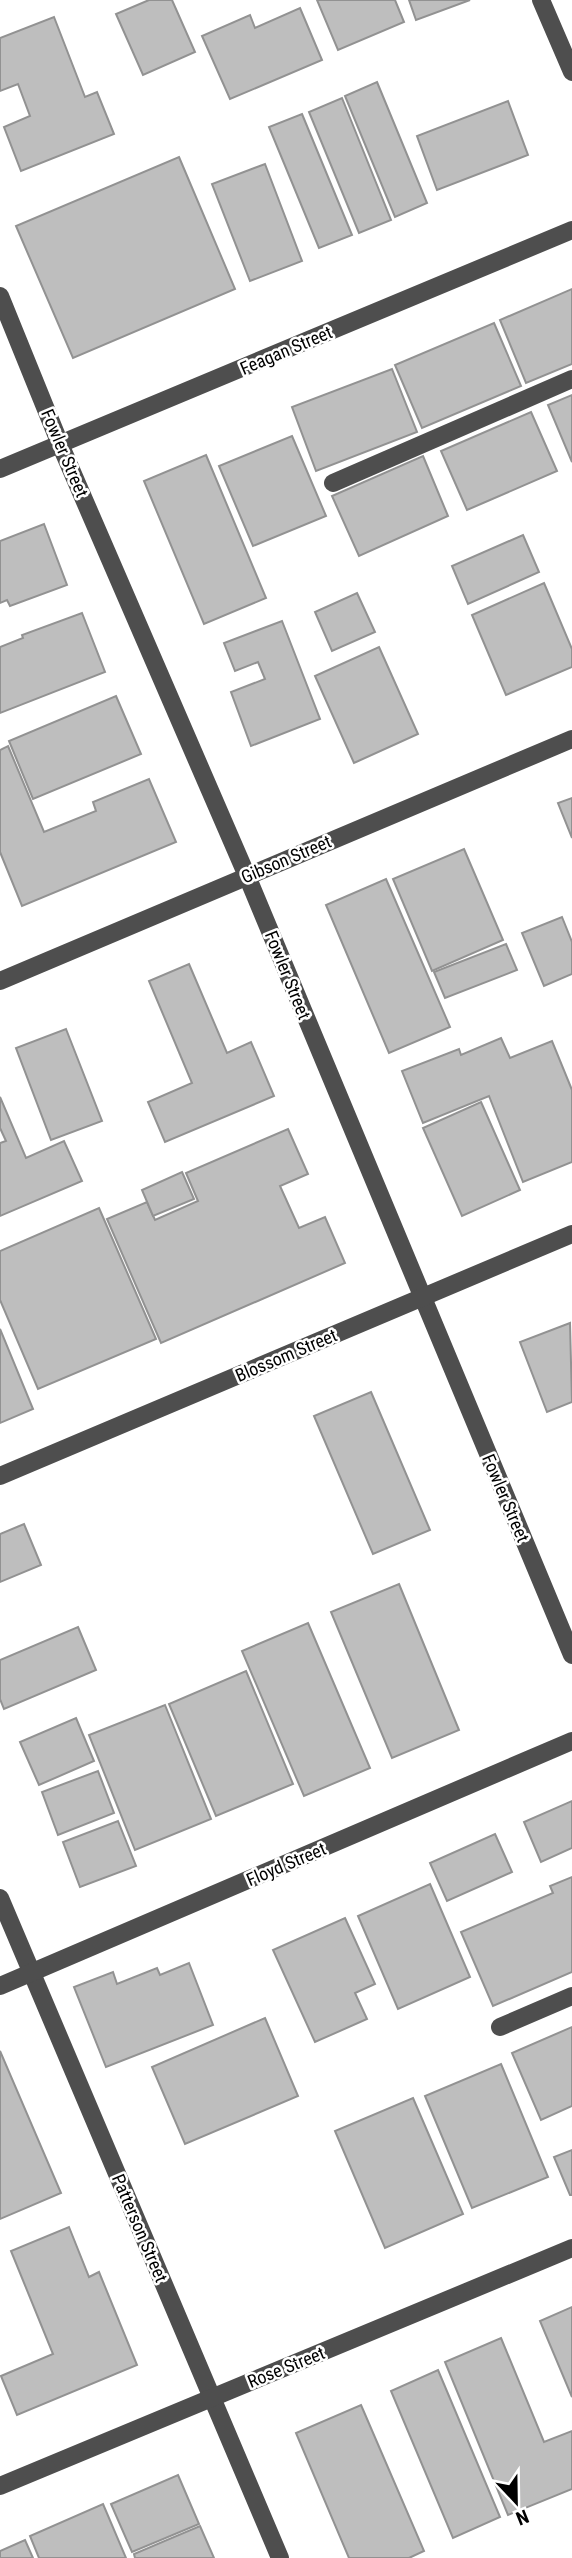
<svg xmlns="http://www.w3.org/2000/svg" width="572" height="2558" viewBox="0 0 572 2558" font-family="'Roboto Condensed',sans-serif">
	<style>
		.building { fill: #bebebe; stroke: #929292; stroke-width: 2 }
		.lines { fill: none; stroke-linecap: round; stroke-linejoin: round }
		.minor { stroke: #4e4e4e; stroke-width: 18 }
		.labels { text-anchor: middle; dominant-baseline: central; stroke-width: 5; stroke-linejoin: round; paint-order: stroke }
		.street-label { font-size: 18px; fill: #000; stroke: #fff }
	</style>
	<rect width="100%" height="100%" fill="#fff"/>
	<g class="building">
		<polygon points="149,0 172,0 195,52 143,75 116,14"/>
		<polygon points="317,0 395,0 404,22 338,50"/>
		<polygon points="409,0 470,0 416,20"/>
		<polygon points="300,8 322,60 230,99 202,36 250,15 255,28"/>
		<polygon points="54,17 85,97 97,92 114,134 21,171 4,127 30,116 18,84 0,91 0,38"/>
		<polygon points="377,82 427,203 395,217 345,96"/>
		<polygon points="342,98 391,220 359,233 309,112"/>
		<polygon points="508,101 528,155 437,190 417,136"/>
		<polygon points="302,114 352,235 319,248 269,127"/>
		<polygon points="179,157 235,289 73,358 16,226"/>
		<polygon points="265,164 302,261 250,281 212,184"/>
		<polygon points="572,289 572,364 526,383 500,320"/>
		<polygon points="494,323 521,386 422,428 395,365"/>
		<polygon points="392,369 417,432 316,471 292,407"/>
		<polygon points="572,395 572,462 548,405"/>
		<polygon points="531,412 557,471 467,510 441,451"/>
		<polygon points="292,436 326,516 253,546 219,466"/>
		<polygon points="206,455 266,598 204,624 144,481"/>
		<polygon points="423,456 448,516 359,556 332,496"/>
		<polygon points="44,524 67,585 10,606 7,600 0,603 0,541"/>
		<polygon points="523,535 539,572 468,604 452,566"/>
		<polygon points="544,583 572,649 572,667 506,695 472,615"/>
		<polygon points="357,593 375,632 332,651 315,612"/>
		<polygon points="82,613 105,672 0,713 0,647 23,638 22,635"/>
		<polygon points="282,621 320,719 251,746 231,692 265,679 258,662 235,671 224,643"/>
		<polygon points="379,647 418,734 354,763 315,676"/>
		<polygon points="116,696 141,754 33,799 9,741"/>
		<polygon points="8,746 44,832 96,811 93,802 149,779 176,842 22,906 0,852 0,750"/>
		<polygon points="572,798 572,838 558,803"/>
		<polygon points="464,849 503,940 432,971 393,879"/>
		<polygon points="386,879 450,1027 389,1053 326,905"/>
		<polygon points="562,917 572,942 572,974 544,986 522,933"/>
		<polygon points="506,944 517,970 445,998 434,972"/>
		<polygon points="189,964 227,1053 251,1042 274,1096 165,1142 148,1102 192,1083 149,981"/>
		<polygon points="66,1029 102,1121 51,1140 16,1048"/>
		<polygon points="501,1038 510,1058 552,1041 572,1090 572,1162 523,1182 489,1096 423,1123 402,1071 459,1049 461,1055"/>
		<polygon points="0,1097 26,1158 64,1141 82,1181 0,1216 0,1143 6,1141 0,1128"/>
		<polygon points="481,1102 520,1190 462,1216 423,1128"/>
		<polygon points="288,1129 308,1174 280,1186 299,1228 325,1217 345,1263 161,1343 107,1219 147,1202 155,1220 198,1201 186,1173"/>
		<polygon points="182,1172 194,1199 153,1216 142,1190"/>
		<polygon points="99,1208 156,1339 38,1389 0,1300 0,1251"/>
		<polygon points="570,1323 572,1402 547,1412 520,1342"/>
		<polygon points="0,1329 33,1409 0,1423"/>
		<polygon points="371,1392 430,1530 373,1554 314,1416"/>
		<polygon points="24,1524 41,1565 0,1582 0,1534"/>
		<polygon points="399,1584 459,1730 392,1758 331,1612"/>
		<polygon points="308,1623 370,1768 304,1796 242,1651"/>
		<polygon points="78,1627 96,1670 4,1709 0,1699 0,1660"/>
		<polygon points="246,1671 293,1784 216,1816 169,1704"/>
		<polygon points="165,1705 211,1819 135,1850 89,1735"/>
		<polygon points="76,1718 94,1761 39,1785 20,1742"/>
		<polygon points="98,1771 114,1813 58,1835 42,1792"/>
		<polygon points="572,1801 572,1848 541,1862 524,1822"/>
		<polygon points="118,1821 136,1866 80,1887 63,1842"/>
		<polygon points="495,1834 512,1872 447,1901 430,1863"/>
		<polygon points="572,1877 572,1972 493,2006 461,1932 553,1893 550,1886"/>
		<polygon points="430,1884 470,1977 398,2009 358,1916"/>
		<polygon points="345,1918 375,1984 355,1993 367,2019 315,2042 273,1950"/>
		<polygon points="189,1963 213,2025 106,2067 74,1987 113,1972 117,1984 157,1968 160,1975"/>
		<polygon points="265,2018 298,2096 185,2144 152,2067"/>
		<polygon points="572,2027 572,2106 541,2120 512,2053"/>
		<polygon points="0,2051 61,2193 0,2219"/>
		<polygon points="501,2064 548,2177 472,2208 425,2096"/>
		<polygon points="413,2098 463,2214 385,2248 335,2131"/>
		<polygon points="572,2150 572,2195 570,2195 554,2157"/>
		<polygon points="69,2227 89,2277 99,2272 137,2365 17,2415 1,2376 53,2354 11,2251"/>
		<polygon points="572,2307 572,2397 540,2321"/>
		<polygon points="501,2338 544,2442 572,2431 572,2489 508,2515 445,2362"/>
		<polygon points="438,2370 500,2517 453,2538 391,2391"/>
		<polygon points="361,2405 424,2551 409,2558 349,2558 296,2433"/>
		<polygon points="178,2475 199,2524 132,2552 111,2504"/>
		<polygon points="103,2504 126,2558 39,2558 30,2536"/>
		<polygon points="200,2526 214,2558 135,2558 134,2554"/>
		<polygon points="25,2540 33,2558 0,2558 0,2551"/>
	</g>
	<g class="lines">
		<g class="minor">
			<polyline points="541,0 572,72"/>
			<polyline points="0,296 60,444 247,876 572,1655"/>
			<polyline points="0,469 572,230"/>
			<polyline points="333,483 572,379"/>
			<polyline points="0,981 572,739"/>
			<polyline points="0,1476 572,1234"/>
			<polyline points="0,1898 280,2558"/>
			<polyline points="0,1986 572,1741"/>
			<polyline points="500,2027 572,1996"/>
			<polyline points="0,2486 572,2248"/>
		</g>
	</g>
	<g class="labels">
		<g class="street-label">
			<text transform="translate(286 350) rotate(-23)">Feagan Street</text>
			<text transform="translate(65 453) rotate(67)">Fowler Street</text>
			<text transform="translate(286 859) rotate(-23)">Gibson Street</text>
			<text transform="translate(288 975) rotate(68)">Fowler Street</text>
			<text transform="translate(286 1355) rotate(-23)">Blossom Street</text>
			<text transform="translate(506 1498) rotate(67)">Fowler Street</text>
			<text transform="translate(286 1864) rotate(-23)">Floyd Street</text>
			<text transform="translate(140 2228) rotate(67)">Patterson Street</text>
			<text transform="translate(286 2367) rotate(-22)">Rose Street</text>
		</g>
	</g>
	<g transform="translate(516 2502) rotate(158)" stroke="#ffffff" stroke-width="5" paint-order="stroke">
	<path d="M0-5L12 26L0 18L-12 26Z" fill="#000000"/>
	<text y="-10" font-size="19" font-weight="bold" text-anchor="middle" fill="#000000">N</text>
	</g>
</svg>
